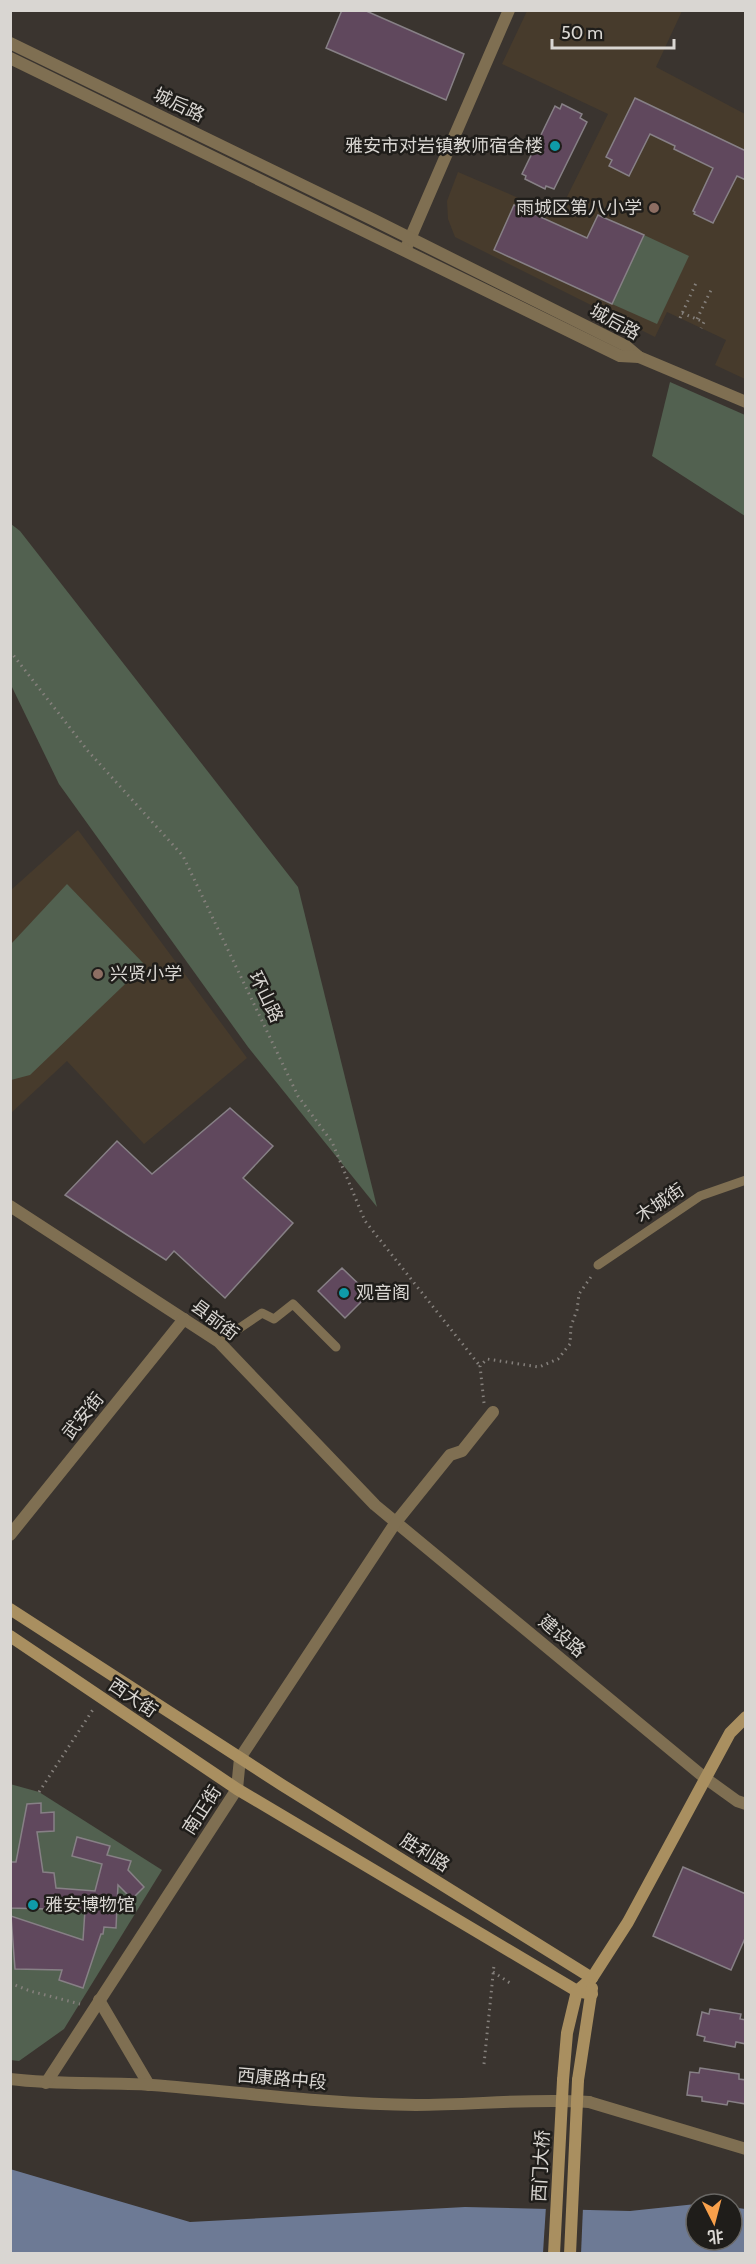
<svg xmlns="http://www.w3.org/2000/svg" width="756" height="2264" viewBox="0 0 756 2264" font-family="Cabin,'Noto Sans SC',sans-serif">
	<style>
		.education { fill: #473b2c }
		.green { fill: #526150 }
		.water { fill: #6d7a95 }
		.pier { fill: #3a342f }
		.building { fill: #60485d; stroke: #878086; stroke-width: 1.5 }
		.lines { fill: none; stroke-linecap: round; stroke-linejoin: round }
		.path { stroke: #85807c; stroke-width: 3; stroke-dasharray: 1.5 4.5; stroke-linecap: butt }
		.service { stroke: #7f6f52; stroke-width: 9 }
		.minor { stroke: #7f6f52; stroke-width: 12 }
		.tertiary { stroke: #7f6f52; stroke-width: 12 }
		.secondary { stroke: #a98f60; stroke-width: 12 }
		.secondary-bridge { stroke: #a98f60; stroke-width: 12 }
		.culture-dot { fill: #0f9aa8; stroke: #1f1d1a; stroke-width: 2 }
		.education-dot { fill: #8d6e63; stroke: #1f1d1a; stroke-width: 2 }
		.labels { text-anchor: middle; dominant-baseline: central; stroke-width: 5; stroke-linejoin: round; paint-order: stroke }
		.street-label { font-size: 18px; fill: #d9d6d2; stroke: #1f1d1a }
		.poi-label { font-size: 18px; fill: #d9d6d2; stroke: #1f1d1a; text-anchor: start }
	</style>
	<rect width="100%" height="100%" fill="#3a342f"/>
	<g class="education">
		<polygon points="527,11 682,11 656,67 745,114 745,379 715,365 726,340 720,337 667,312 655,337 455,237 448,219 447,201 458,172 558,215 608,114 502,64"/>
		<polygon points="78,830 247,1058 144,1144 67,1061 11,1113 11,890"/>
	</g>
	<g class="green">
		<polygon points="644,235 689,256 657,324 612,304"/>
		<polygon points="670,382 745,415 745,516 652,456"/>
		<polygon points="11,524 20,531 298,887 377,1207 248,1047 59,784 11,685"/>
		<polygon points="67,884 145,965 30,1075 11,1080 11,944"/>
		<polygon points="10,1784 39,1792 162,1870 64,2029 19,2061 10,2060"/>
	</g>
	<polygon class="water" points="10,2169 190,2222 465,2207 630,2211 696,2204 696,2240 732,2240 732,2207 745,2209 745,2253 11,2253"/>
	<polygon class="pier" points="546,2206 583,2207 581,2254 543,2253"/>
	<g class="building">
		<polygon points="342,10 364,10 464,54 446,100 326,48"/>
		<polygon points="635,98 746,151 746,180 737,176 713,223 694,214 695,212 693,211 713,168 674,149 675,146 650,134 629,176 609,166 612,160 606,157"/>
		<polygon points="562,104 582,114 580,118 587,122 554,189 546,186 545,189 525,179 526,176 522,174 555,106 560,109"/>
		<polygon points="514,205 587,238 598,215 644,235 612,304 494,250"/>
		<polygon points="230,1108 273,1146 243,1178 293,1223 225,1298 174,1251 166,1260 65,1195 117,1141 152,1174"/>
		<polygon points="342,1268 369,1294 345,1318 318,1291"/>
		<polygon points="41,1803 41,1813 54,1812 54,1831 37,1832 43,1872 54,1873 56,1888 95,1891 102,1864 72,1856 77,1837 110,1846 107,1855 131,1861 128,1870 144,1887 132,1899 118,1885 116,1928 104,1927 103,1934 101,1934 83,1988 59,1980 62,1970 15,1969 11,1916 83,1940 85,1910 10,1908 10,1862 16,1862 27,1804"/>
		<polygon points="683,1867 746,1894 746,1936 731,1970 653,1936"/>
		<polygon points="710,2009 741,2014 740,2019 746,2020 746,2044 736,2042 735,2047 704,2041 705,2037 697,2035 702,2012 709,2014"/>
		<polygon points="700,2068 739,2074 739,2079 746,2080 746,2104 728,2101 727,2105 702,2101 702,2097 687,2095 690,2072 699,2073"/>
	</g>
	<g class="lines">
		<g class="path">
			<polyline points="682,313 704,322 701,328"/>
			<polyline points="680,318 696,283"/>
			<polyline points="697,319 711,290"/>
			<polyline points="10,651 88,751 183,856 298,1096 332,1142 365,1221 480,1366"/>
			<polyline points="484,1403 480,1366 487,1359 539,1367 558,1359 570,1344 571,1326 577,1310 579,1294 593,1274"/>
			<polyline points="39,1792 94,1708"/>
			<polyline points="493,1972 513,1985"/>
			<polyline points="10,1983 30,1991 80,2004"/>
			<polyline points="484,2064 494,1965"/>
		</g>
		<g class="service">
			<polyline points="598,1265 700,1196 746,1180"/>
			<polyline points="219,1342 262,1313 274,1319 293,1304 336,1347"/>
		</g>
		<g class="minor">
			<polyline points="406,248 509,10"/>
			<polyline points="10,1206 219,1342 375,1505 705,1778 737,1801 746,1804"/>
			<polyline points="10,1535 184,1319"/>
			<polyline points="99,2000 149,2085"/>
			<path d="M10,2079C58,2085 105,2082 152,2085C240,2092 327,2104 416,2105C474,2105 531,2098 589,2102"/>
			<polyline points="46,2083 237,1789 240,1758 396,1522 450,1455 462,1451 493,1412"/>
		</g>
		<g class="tertiary">
			<polyline points="10,43 374,220 626,346 639,357 746,402"/>
			<polyline points="10,58 620,356 639,357"/>
			<polyline points="589,2102 746,2149"/>
		</g>
		<g class="secondary">
			<polyline points="10,1609 282,1785 592,1978"/>
			<polyline points="10,1636 237,1789 577,1991 592,1994"/>
			<polyline points="563,2080 567,2033 577,1991 592,1978 628,1922 730,1733 746,1717"/>
			<polyline points="578,2080 592,1988"/>
		</g>
		<g class="secondary-bridge">
			<polyline points="554,2254 563,2080"/>
			<polyline points="570,2254 578,2080"/>
		</g>
	</g>
	<g class="culture-dot">
		<circle cx="555" cy="146" r="6"/>
		<circle cx="344" cy="1293" r="6"/>
		<circle cx="33" cy="1905" r="6"/>
	</g>
	<g class="education-dot">
		<circle cx="654" cy="208" r="6"/>
		<circle cx="98" cy="974" r="6"/>
	</g>
	<g class="labels">
		<g class="street-label">
			<text transform="translate(179 105) rotate(26)">城后路</text>
			<text transform="translate(615 322) rotate(29)">城后路</text>
			<text transform="translate(266 997) rotate(64)">环山路</text>
			<text transform="translate(660 1203) rotate(-34)">木城街</text>
			<text transform="translate(215 1320) rotate(37)">县前街</text>
			<text transform="translate(83 1416) rotate(-51)">武安街</text>
			<text transform="translate(562 1636) rotate(40)">建设路</text>
			<text transform="translate(133 1698) rotate(34)">西大街</text>
			<text transform="translate(202 1810) rotate(-57)">南正街</text>
			<text transform="translate(425 1853) rotate(32)">胜利路</text>
			<text transform="translate(282 2079) rotate(5)">西康路中段</text>
			<text transform="translate(541 2166) rotate(-87)">西门大桥</text>
		</g>
		<g class="poi-label">
			<text x="543" y="146" text-anchor="end">雅安市对岩镇教师宿舍楼</text>
			<text x="642" y="208" text-anchor="end">雨城区第八小学</text>
			<text x="110" y="974">兴贤小学</text>
			<text x="356" y="1293">观音阁</text>
			<text x="45" y="1905">雅安博物馆</text>
		</g>
	</g>
	<rect width="756" height="2264" fill="none" stroke="#d9d6d2" stroke-width="24"/>
	<g transform="translate(714 2222) rotate(174)"><circle r="28" fill="#1f1d1a" stroke="#696764" stroke-width="1.5"/>
	<path d="M0-4.5L10 22L0 15L-10 22Z" fill="#f8a04b"/>
	<text y="-9" font-size="16" font-weight="bold" text-anchor="middle" fill="#d9d6d2">北</text>
	</g>
	<path d="M552 39v9h122v-9" fill="none" stroke="#d9d6d2" stroke-width="3"/>
	<text x="561" y="39" font-size="18" fill="#d9d6d2" stroke="#1f1d1a" stroke-width="4.5" paint-order="stroke">50 m</text>
</svg>
